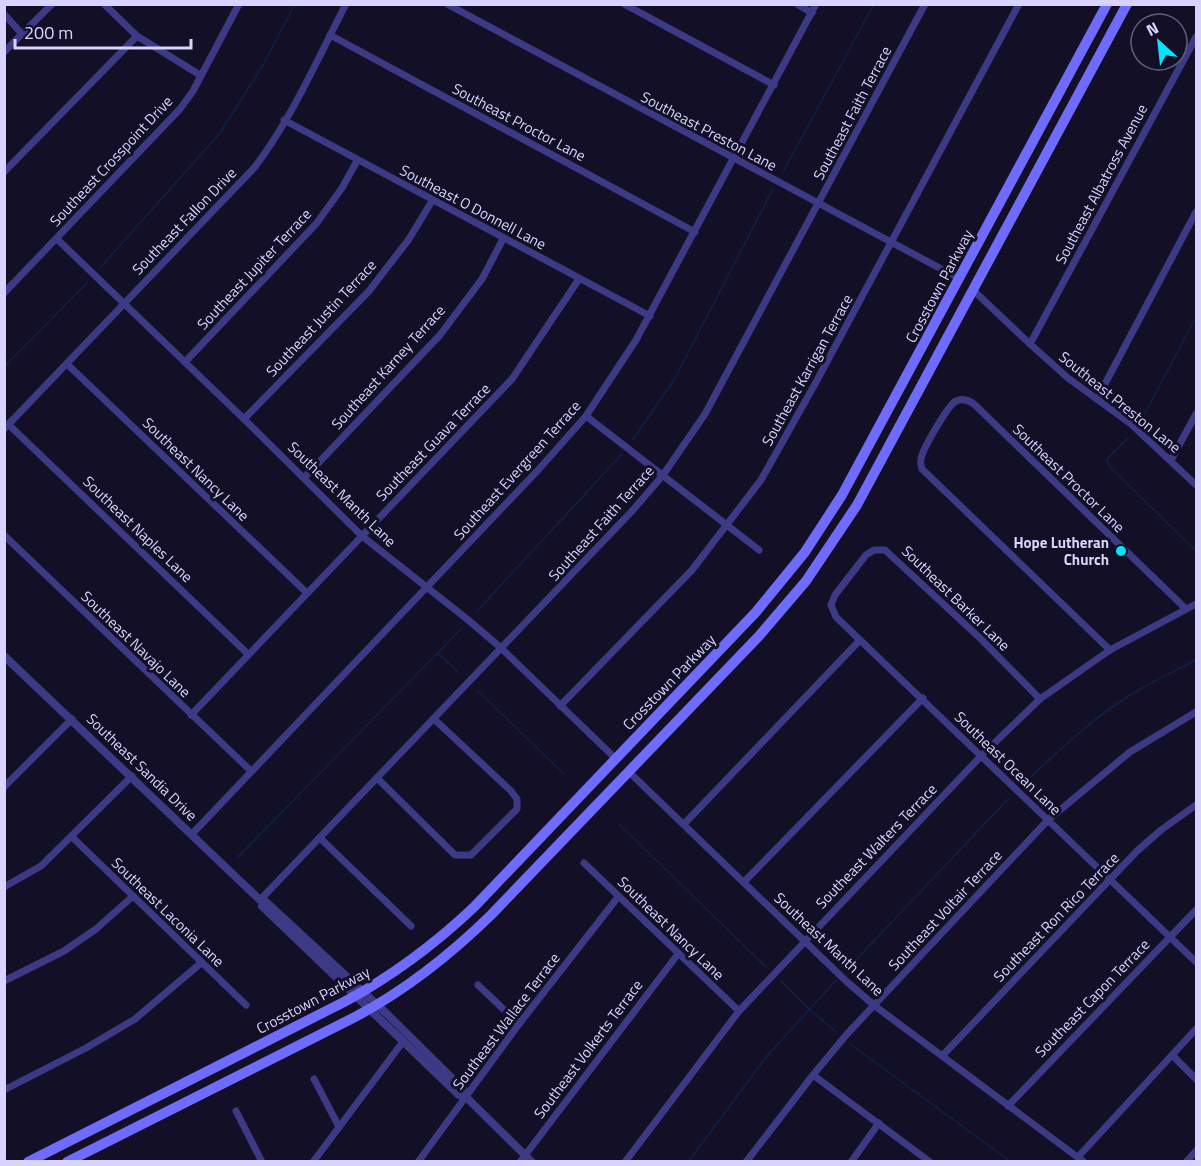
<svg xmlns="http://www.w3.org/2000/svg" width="1201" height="1166" viewBox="0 0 1201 1166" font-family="'Titillium Web',sans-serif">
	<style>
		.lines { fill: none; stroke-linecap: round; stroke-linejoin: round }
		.stream { stroke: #0c2248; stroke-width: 1.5 }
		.minor { stroke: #3d3a85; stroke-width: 7 }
		.tertiary { stroke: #3d3a85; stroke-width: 8 }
		.secondary { stroke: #6f6bff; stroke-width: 10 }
		.poi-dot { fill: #00e5ff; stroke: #130f26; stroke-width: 2 }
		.labels { text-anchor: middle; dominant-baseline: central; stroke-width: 6; stroke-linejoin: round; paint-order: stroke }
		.street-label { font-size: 15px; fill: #d9d4ff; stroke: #130f26 }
		.poi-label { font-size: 15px; font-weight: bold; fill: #d9d4ff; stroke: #130f26; text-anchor: end }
	</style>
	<rect width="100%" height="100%" fill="#130f26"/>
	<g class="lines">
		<g class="stream">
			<polyline points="783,172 874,4"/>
			<polyline points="99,269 220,133 263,65 295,4"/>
			<polyline points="4,367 87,283"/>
			<polyline points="1142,419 1196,317"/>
			<polyline points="633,439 674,380 773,189"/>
			<polyline points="1127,439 1108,458 1107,461 1111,468 1196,551"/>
			<polyline points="477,611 622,454"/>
			<polyline points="438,653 459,673"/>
			<polyline points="477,690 564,774"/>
			<path d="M1024,783C1057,753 1089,721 1127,697C1149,683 1173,672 1196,660"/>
			<polyline points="619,824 766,967"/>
			<polyline points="238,857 462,628"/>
			<polyline points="854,962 1009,798"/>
			<polyline points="781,981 809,1009 836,1032"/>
			<polyline points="850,1044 1011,1162"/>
			<polyline points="688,1162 767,1056 836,980"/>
		</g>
		<g class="minor">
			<polyline points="104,4 137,36 200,75"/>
			<polyline points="447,4 960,279"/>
			<polyline points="624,4 774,85"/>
			<polyline points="797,4 812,13"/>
			<polyline points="4,14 22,34"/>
			<polyline points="330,35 695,232"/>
			<polyline points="4,52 52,4"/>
			<polyline points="284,120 650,316"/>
			<polyline points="4,172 137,36"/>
			<polyline points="57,239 244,419 362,536 467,619 501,648 616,759"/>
			<polyline points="974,291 1030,344 1068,378 1131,424 1196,485"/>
			<polyline points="4,293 180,109 193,91 239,4"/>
			<polyline points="1030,344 1196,37"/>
			<polyline points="185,362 316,224 342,188 357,161"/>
			<polyline points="67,364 307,593"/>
			<polyline points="1097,399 1196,212"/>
			<polyline points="586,416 759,550"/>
			<polyline points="244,419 369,291 409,239 432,201"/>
			<polyline points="9,425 248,654"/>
			<path d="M4,429L254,168C291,120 318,58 346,4"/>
			<polyline points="1171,460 1196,414"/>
			<polyline points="304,478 440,335 482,279 503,239"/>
			<polyline points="4,535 251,771"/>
			<path d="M1110,650L922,469C921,465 920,463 921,459C922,450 948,405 956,401C963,398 969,400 975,405L1186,609"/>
			<polyline points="1040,699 981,639 885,550 874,550 866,555 835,595 831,605 836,617 1196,962"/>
			<polyline points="560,706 692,570 761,480 815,384 1019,4"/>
			<polyline points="191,715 512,379 579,279"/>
			<polyline points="629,772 846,981 875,1006 1084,1162"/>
			<polyline points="377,778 455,855 471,855 517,809 517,799 511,791 434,719"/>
			<polyline points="4,787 72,719"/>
			<polyline points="684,824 860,640"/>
			<polyline points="193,833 539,469 586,416 636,340 816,4"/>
			<polyline points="72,837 246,1005"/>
			<polyline points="320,838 411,926"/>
			<polyline points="584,863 739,1011"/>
			<polyline points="744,882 923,698"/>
			<polyline points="4,887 41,866 132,776"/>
			<polyline points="260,900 633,510 663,475 705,414 925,4"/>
			<polyline points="4,981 64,951 96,929 132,897"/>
			<polyline points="478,985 519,1024"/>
			<polyline points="943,1055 1137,851 1161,830 1196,805"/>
			<polyline points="1172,1055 1196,1079"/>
			<polyline points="813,1075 930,1162"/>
			<polyline points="314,1079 339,1127"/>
			<polyline points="4,1090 86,1048 135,1019 201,963"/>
			<polyline points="1008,1106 1196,910"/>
			<polyline points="236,1111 262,1162"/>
			<polyline points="1078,1157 1196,1029"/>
			<polyline points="313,1162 402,1043"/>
			<polyline points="418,1162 519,1024 618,897"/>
			<polyline points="520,1162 678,954"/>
			<polyline points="625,1162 739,1011 981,756 1040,699 1110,650 1196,604"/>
			<polyline points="746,1162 813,1075 847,1034 1048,820 1130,752 1196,712"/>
			<polyline points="851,1162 879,1123"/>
			<polyline points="1186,1162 1196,1151"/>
		</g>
		<g class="tertiary">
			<polyline points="4,656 260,900 266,902 387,1014 464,1090 466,1097 532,1162"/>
			<polyline points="262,906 459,1095 466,1097"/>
		</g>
		<g class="secondary">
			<path d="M28,1162L344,1002C392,976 435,944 475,906L756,612L805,552L842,495L1107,4"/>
			<path d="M67,1162L355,1017C406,990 450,955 491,915L759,636L806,581L857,505L1127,4"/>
		</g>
	</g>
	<circle class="poi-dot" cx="1121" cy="551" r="6"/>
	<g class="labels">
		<g class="street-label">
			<text transform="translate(852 113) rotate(-62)">Southeast Faith Terrace</text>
			<text transform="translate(519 122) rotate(28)">Southeast Proctor Lane</text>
			<text transform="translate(709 131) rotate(28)">Southeast Preston Lane</text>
			<text transform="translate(111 161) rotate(-47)">Southeast Crosspoint Drive</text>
			<text transform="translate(1101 184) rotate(-62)">Southeast Albatross Avenue</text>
			<text transform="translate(473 207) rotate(28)">Southeast O Donnell Lane</text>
			<text transform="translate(184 221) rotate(-46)">Southeast Fallon Drive</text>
			<text transform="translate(254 269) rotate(-47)">Southeast Jupiter Terrace</text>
			<text transform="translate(939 286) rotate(-62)">Crosstown Parkway</text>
			<text transform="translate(321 318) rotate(-47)">Southeast Justin Terrace</text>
			<text transform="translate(388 367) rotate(-48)">Southeast Karney Terrace</text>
			<text transform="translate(807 370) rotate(-61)">Southeast Karrigan Terrace</text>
			<text transform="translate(1120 402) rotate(39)">Southeast Preston Lane</text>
			<text transform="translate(433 442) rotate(-46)">Southeast Guava Terrace</text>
			<text transform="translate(196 469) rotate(44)">Southeast Nancy Lane</text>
			<text transform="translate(517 470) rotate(-48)">Southeast Evergreen Terrace</text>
			<text transform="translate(1069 478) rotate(44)">Southeast Proctor Lane</text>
			<text transform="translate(342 494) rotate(44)">Southeast Manth Lane</text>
			<text transform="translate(601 523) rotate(-48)">Southeast Faith Terrace</text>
			<text transform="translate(138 529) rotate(44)">Southeast Naples Lane</text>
			<text transform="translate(956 598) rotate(44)">Southeast Barker Lane</text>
			<text transform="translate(136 644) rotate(44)">Southeast Navajo Lane</text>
			<text transform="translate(669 682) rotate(-46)">Crosstown Parkway</text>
			<text transform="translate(1008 763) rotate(44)">Southeast Ocean Lane</text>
			<text transform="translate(142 767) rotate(44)">Southeast Sandia Drive</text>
			<text transform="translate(876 846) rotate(-46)">Southeast Walters Terrace</text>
			<text transform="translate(945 910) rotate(-47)">Southeast Voltair Terrace</text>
			<text transform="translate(168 912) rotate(44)">Southeast Laconia Lane</text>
			<text transform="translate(1056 917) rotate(-46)">Southeast Ron Rico Terrace</text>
			<text transform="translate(671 928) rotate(44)">Southeast Nancy Lane</text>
			<text transform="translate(829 944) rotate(43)">Southeast Manth Lane</text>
			<text transform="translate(1092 998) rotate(-46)">Southeast Capon Terrace</text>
			<text transform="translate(313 1000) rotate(-28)">Crosstown Parkway</text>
			<text transform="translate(506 1021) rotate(-53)">Southeast Wallace Terrace</text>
			<text transform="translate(588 1049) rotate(-53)">Southeast Volkerts Terrace</text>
		</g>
		<g class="poi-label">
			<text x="1109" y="542">Hope Lutheran<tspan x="1109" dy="17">Church</tspan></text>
		</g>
	</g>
	<rect width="1201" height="1166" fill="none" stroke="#d9d4ff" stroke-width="12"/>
	<g transform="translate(1159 42) rotate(333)"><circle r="28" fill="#130f26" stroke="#625e7d" stroke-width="1.5"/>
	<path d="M0-4.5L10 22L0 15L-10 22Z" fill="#00e5ff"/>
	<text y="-9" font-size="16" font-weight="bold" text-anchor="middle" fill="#d9d4ff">N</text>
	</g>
	<path d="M15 39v9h176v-9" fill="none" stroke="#d9d4ff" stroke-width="3"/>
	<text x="24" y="39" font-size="18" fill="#d9d4ff" stroke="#130f26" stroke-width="4.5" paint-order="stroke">200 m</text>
</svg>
